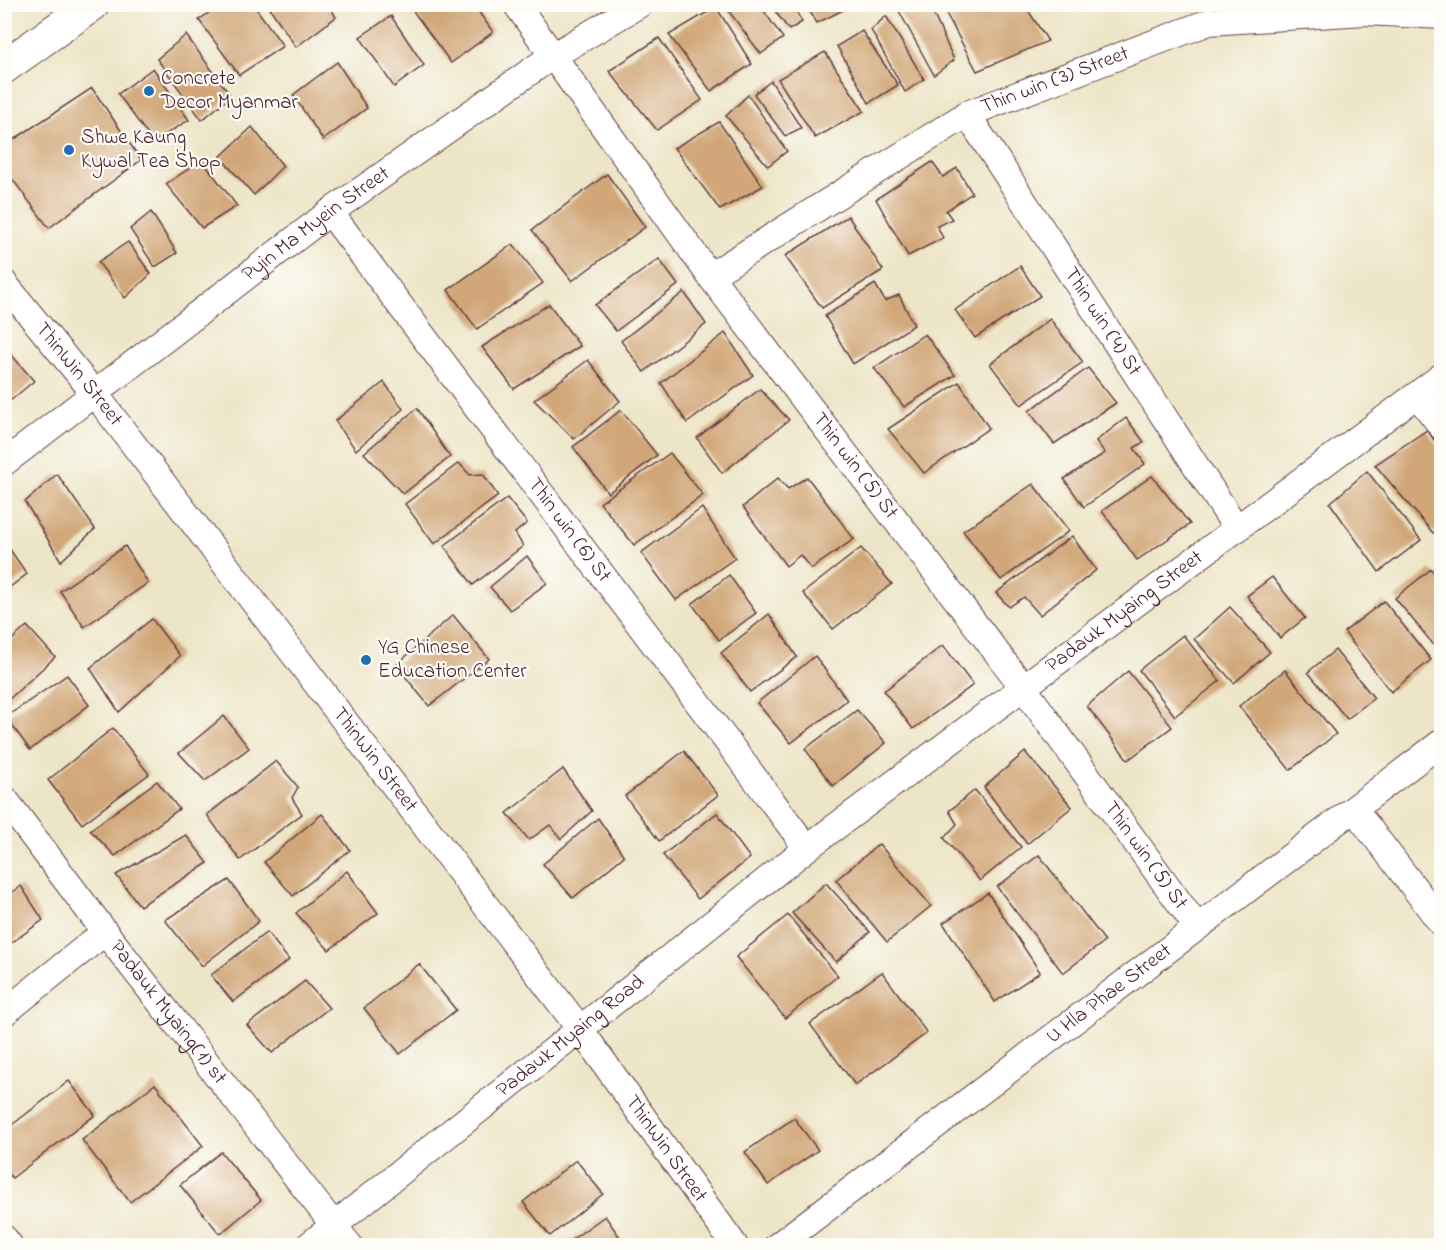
<svg xmlns="http://www.w3.org/2000/svg" width="1446" height="1250" viewBox="0 0 1446 1250" font-family="'Indie Flower',sans-serif">
	<style>
		.building { fill: #d1a779 }
		.lines { fill: none; stroke-linecap: round; stroke-linejoin: round }
		.minor-casing { stroke: #623d42; stroke-width: 28 }
		.primary-casing { stroke: #623d42; stroke-width: 35 }
		.minor { stroke: #fff; stroke-width: 26 }
		.primary { stroke: #fff; stroke-width: 33 }
		.poi-dot { fill: #1f6fb2; stroke: #fdfcf7; stroke-width: 2 }
		.labels { text-anchor: middle; dominant-baseline: central; stroke-width: 4.5; stroke-linejoin: round; paint-order: stroke }
		.poi-label { font-size: 21px; fill: #4a1f2b; stroke: #fdfcf7; text-anchor: start }
		.street-label { font-size: 21px; fill: #4a1f2b; stroke: #fdfcf7 }
	</style>
	<rect width="100%" height="100%" fill="#fdfcf7"/>
	<filter id="ink" filterUnits="userSpaceOnUse"><feTurbulence type="fractalNoise" baseFrequency=".0167" numOctaves="2"/><feDisplacementMap in="SourceGraphic" scale="12" xChannelSelector="R" yChannelSelector="G"/><feConvolveMatrix kernelMatrix="1 2 1 2 8 2 1 2 1" color-interpolation-filters="sRGB"/></filter>
	<filter id="wash" filterUnits="userSpaceOnUse"><feTurbulence type="fractalNoise" baseFrequency=".008" numOctaves="4" result="noise"/><feDisplacementMap in="SourceGraphic" scale="24" xChannelSelector="R" yChannelSelector="G"/><feGaussianBlur stdDeviation="1.35" result="paint"/><feColorMatrix in="noise" values="0 0 0 0 0 0 0 0 0 0 0 0 0 0 0 0 0 1.4 0 .05"/><feComposite in="paint" operator="in"/></filter>
	<g filter="url(#wash)">
		<rect width="100%" height="100%" fill="#ede5c7"/>
		<g id="blocks">
			<g class="building">
				<polygon points="221,4 253,4 283,46 239,75 199,20"/>
				<polygon points="267,4 328,4 336,17 296,47"/>
				<polygon points="408,4 473,4 493,32 451,63"/>
				<polygon points="734,4 759,4 783,38 761,54 727,9"/>
				<polygon points="770,4 792,4 802,22 789,30"/>
				<polygon points="805,4 848,4 849,7 817,23"/>
				<polygon points="910,4 929,4 954,60 934,75 899,11"/>
				<polygon points="941,4 1024,4 1048,41 977,71"/>
				<polygon points="716,7 752,64 711,91 669,35"/>
				<polygon points="391,16 424,65 394,87 360,37"/>
				<polygon points="886,16 924,79 905,92 871,30"/>
				<polygon points="862,31 898,85 869,103 837,46"/>
				<polygon points="186,35 231,96 202,120 157,59"/>
				<polygon points="659,38 702,100 657,130 609,71"/>
				<polygon points="825,52 864,111 815,138 778,79"/>
				<polygon points="337,62 367,108 323,140 293,95"/>
				<polygon points="153,68 189,120 153,142 118,94"/>
				<polygon points="771,81 801,128 785,136 754,94"/>
				<polygon points="92,88 141,160 49,228 4,168 4,146"/>
				<polygon points="748,95 787,151 768,166 726,116"/>
				<polygon points="719,122 763,186 720,210 674,148"/>
				<polygon points="252,127 283,166 254,195 220,157"/>
				<polygon points="202,160 237,206 202,228 166,184"/>
				<polygon points="932,162 943,177 957,168 972,193 946,211 952,219 937,226 943,238 908,256 876,199"/>
				<polygon points="607,174 645,227 572,281 532,230"/>
				<polygon points="151,212 177,253 155,267 130,229"/>
				<polygon points="848,216 883,270 822,308 785,256"/>
				<polygon points="128,242 151,274 125,298 98,262"/>
				<polygon points="513,244 543,283 477,329 448,290"/>
				<polygon points="659,259 678,285 616,331 595,305"/>
				<polygon points="1020,266 1040,296 975,338 955,310"/>
				<polygon points="875,284 885,301 899,295 914,325 853,364 825,316"/>
				<polygon points="684,292 706,324 644,372 621,341"/>
				<polygon points="549,304 580,346 514,389 482,347"/>
				<polygon points="1050,319 1083,362 1021,405 990,364"/>
				<polygon points="725,333 753,375 687,423 661,383"/>
				<polygon points="925,334 955,375 904,407 874,368"/>
				<polygon points="4,346 34,381 4,406"/>
				<polygon points="588,360 620,401 574,439 534,400"/>
				<polygon points="1088,368 1116,403 1054,444 1029,411"/>
				<polygon points="384,382 403,409 356,450 335,421"/>
				<polygon points="959,382 989,428 924,473 888,429"/>
				<polygon points="760,389 789,420 722,473 697,438"/>
				<polygon points="417,408 450,457 403,494 364,453"/>
				<polygon points="621,410 657,455 608,493 573,447"/>
				<polygon points="1126,418 1144,442 1134,448 1145,464 1084,507 1064,479 1105,453 1096,441"/>
				<polygon points="1427,430 1442,451 1442,526 1433,533 1375,465"/>
				<polygon points="670,453 703,495 634,545 600,503"/>
				<polygon points="459,463 470,475 483,474 498,496 434,544 405,504"/>
				<polygon points="1367,471 1421,540 1379,572 1330,503"/>
				<polygon points="57,474 95,529 61,561 25,502"/>
				<polygon points="1152,476 1190,524 1137,560 1102,511"/>
				<polygon points="807,477 854,539 811,569 800,555 786,566 743,507 778,478 788,489"/>
				<polygon points="1033,484 1069,531 1001,580 963,531"/>
				<polygon points="507,498 527,523 515,533 523,546 473,585 444,546"/>
				<polygon points="702,508 735,558 676,600 641,553"/>
				<polygon points="1072,536 1096,570 1040,615 1024,597 1009,607 996,593"/>
				<polygon points="4,541 27,574 6,590 4,588"/>
				<polygon points="125,546 148,583 84,627 60,591"/>
				<polygon points="861,548 892,584 833,629 803,593"/>
				<polygon points="527,556 547,583 510,610 490,587"/>
				<polygon points="1431,569 1442,583 1442,655 1395,598"/>
				<polygon points="729,575 756,613 719,640 692,604"/>
				<polygon points="1272,577 1305,618 1280,638 1247,596"/>
				<polygon points="1384,601 1431,660 1391,692 1344,632"/>
				<polygon points="1230,607 1270,652 1234,683 1194,639"/>
				<polygon points="769,614 797,657 750,692 721,653"/>
				<polygon points="453,615 489,659 429,706 396,665"/>
				<polygon points="152,619 180,656 119,712 90,668"/>
				<polygon points="27,626 55,657 6,702 4,700 4,647"/>
				<polygon points="1183,635 1220,681 1175,716 1139,670"/>
				<polygon points="943,645 973,685 913,729 884,691"/>
				<polygon points="1335,650 1374,698 1347,719 1308,672"/>
				<polygon points="815,656 847,700 791,743 757,703"/>
				<polygon points="1285,670 1336,734 1290,770 1239,706"/>
				<polygon points="1128,671 1172,727 1128,760 1087,706"/>
				<polygon points="67,675 89,705 30,750 6,717"/>
				<polygon points="857,710 886,743 833,786 805,749"/>
				<polygon points="224,716 249,748 205,781 179,753"/>
				<polygon points="113,728 149,774 82,824 48,780"/>
				<polygon points="684,751 718,795 659,841 625,796"/>
				<polygon points="1025,752 1072,807 1027,844 984,787"/>
				<polygon points="276,761 298,787 292,798 302,814 240,860 207,815"/>
				<polygon points="563,769 592,811 561,839 550,825 529,840 507,813"/>
				<polygon points="157,781 179,809 115,856 90,830"/>
				<polygon points="975,790 1021,847 980,881 944,838 957,824 949,811"/>
				<polygon points="717,813 750,858 698,899 663,855"/>
				<polygon points="322,814 350,850 293,896 264,862"/>
				<polygon points="598,818 624,856 573,898 543,864"/>
				<polygon points="186,835 208,863 140,906 116,875"/>
				<polygon points="879,844 931,906 887,942 836,880"/>
				<polygon points="1039,855 1105,941 1063,973 997,887"/>
				<polygon points="347,871 378,913 329,950 296,913"/>
				<polygon points="229,880 259,921 202,966 165,920"/>
				<polygon points="826,883 870,932 836,962 792,913"/>
				<polygon points="21,886 43,920 4,948 4,898"/>
				<polygon points="988,893 1040,972 995,1002 943,923"/>
				<polygon points="788,915 838,976 785,1018 736,957"/>
				<polygon points="267,932 289,960 233,1002 211,975"/>
				<polygon points="419,964 456,1010 400,1054 364,1008"/>
				<polygon points="882,972 927,1033 855,1085 810,1024"/>
				<polygon points="305,981 329,1008 272,1053 247,1025"/>
				<polygon points="69,1081 95,1115 12,1178 4,1168 4,1131"/>
				<polygon points="155,1084 203,1146 130,1202 82,1140"/>
				<polygon points="794,1118 818,1150 768,1185 745,1152"/>
				<polygon points="221,1152 261,1200 220,1234 180,1185"/>
				<polygon points="576,1160 603,1194 550,1236 523,1202"/>
				<polygon points="605,1216 626,1246 563,1246"/>
			</g>
		</g>
	</g>
	<g filter="url(#ink)">
		<use href="#blocks" fill-opacity="0" stroke="#623d42" stroke-width="1.5"/>
		<g class="lines">
			<defs>
				<g id="minor">
					<path id="s1" d="M516,4L710,276L1023,687L1197,927"/>
					<path id="s2" d="M967,114L1237,529"/>
					<path id="s3" d="M330,212L807,848"/>
					<path id="s4" d="M710,276L967,114L1209,22L1365,12L1442,16"/>
					<path id="s5" d="M4,283L95,394L580,1029L735,1246"/>
					<polyline points="1417,395 1442,427"/>
					<path id="s6" d="M4,463L330,212L551,57L640,4"/>
					<path id="s7" d="M4,798L105,932L350,1246"/>
					<polyline points="1354,809 1442,924"/>
					<polyline points="4,1013 105,932"/>
					<polyline points="4,1238 10,1246"/>
					<path id="s8" d="M308,1246L807,848L1442,376"/>
					<path id="s9" d="M777,1246L1442,742"/>
				</g>
				<polyline id="primary" points="4,67 93,4"/>
			</defs>
			<use href="#minor" class="minor-casing"/>
			<use href="#primary" class="primary-casing"/>
			<use href="#minor" class="minor"/>
			<use href="#primary" class="primary"/>
		</g>
	</g>
	<g class="poi-dot">
		<circle cx="149" cy="91" r="6"/>
		<circle cx="69" cy="150" r="6"/>
		<circle cx="366" cy="660" r="6"/>
	</g>
	<g class="labels">
		<g class="poi-label">
			<text x="161" y="79">Concrete<tspan x="161" dy="24">Decor Myanmar</tspan></text>
			<text x="81" y="138">Shwe Kaung<tspan x="81" dy="24">Kywal Tea Shop</tspan></text>
			<text x="378" y="648">YG Chinese<tspan x="378" dy="24">Education Center</tspan></text>
		</g>
		<g class="street-label">
			<text stroke="none"><textPath href="#s4" startOffset="398">Thin win (3) Street</textPath></text>
			<text stroke="none"><textPath href="#s6" startOffset="393">Pyin Ma Myein Street</textPath></text>
			<text stroke="none"><textPath href="#s2" startOffset="248">Thin win (4) St</textPath></text>
			<text stroke="none"><textPath href="#s5" startOffset="118">ThinWin Street</textPath></text>
			<text stroke="none"><textPath href="#s1" startOffset="573">Thin win (5) St</textPath></text>
			<text stroke="none"><textPath href="#s3" startOffset="398">Thin win (6) St</textPath></text>
			<text stroke="none"><textPath href="#s8" startOffset="1034">Padauk Myaing Street</textPath></text>
			<text stroke="none"><textPath href="#s5" startOffset="604">ThinWin Street</textPath></text>
			<text stroke="none"><textPath href="#s1" startOffset="1059">Thin win (5) St</textPath></text>
			<text stroke="none"><textPath href="#s9" startOffset="417">U Hla Phae Street</textPath></text>
			<text stroke="none"><textPath href="#s7" startOffset="270">Padauk Myaing(1) st</textPath></text>
			<text stroke="none"><textPath href="#s8" startOffset="336">Padauk Myaing Road</textPath></text>
			<text stroke="none"><textPath href="#s5" startOffset="1090">ThinWin Street</textPath></text>
		</g>
	</g>
	<rect width="1446" height="1250" fill="none" stroke="#fdfcf7" stroke-width="24"/>
</svg>
